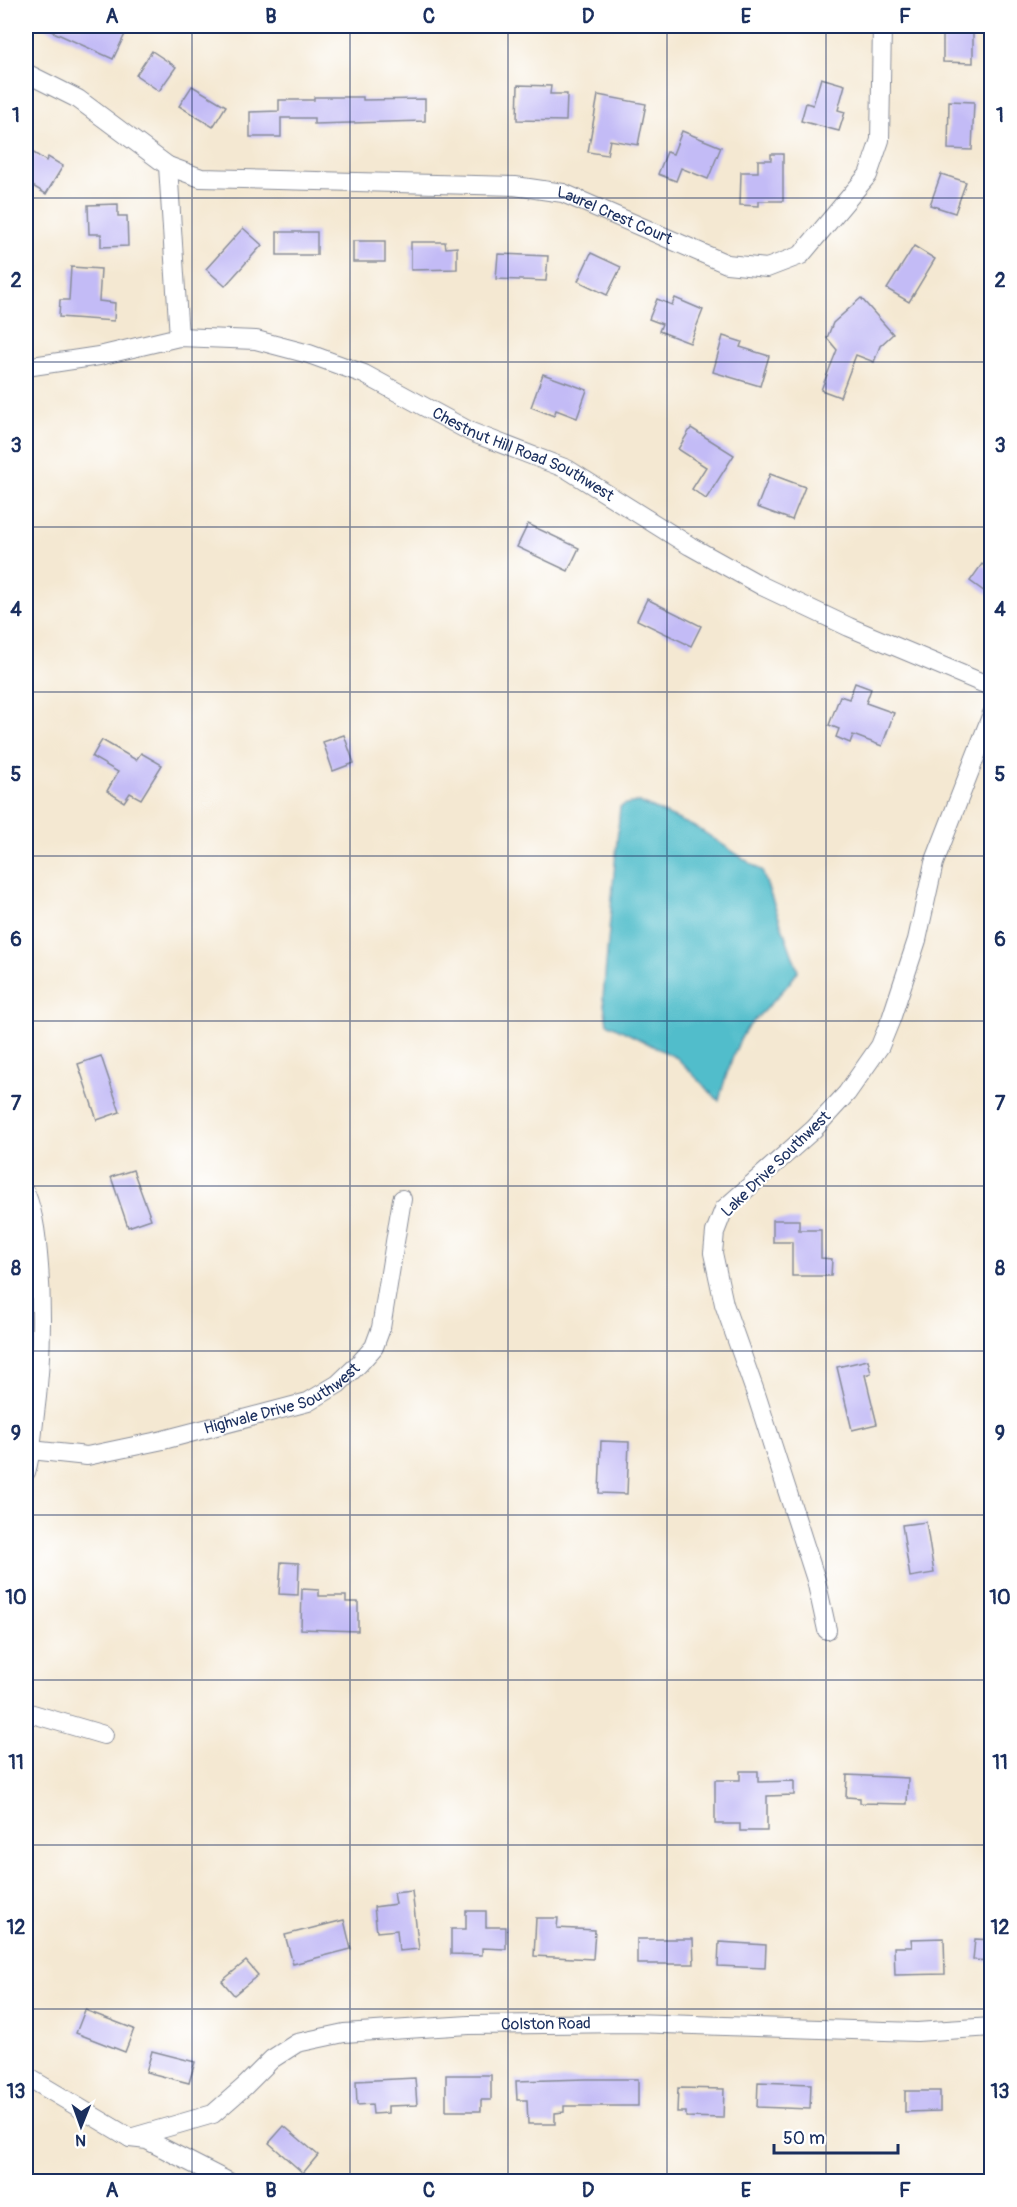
<svg xmlns="http://www.w3.org/2000/svg" width="1017" height="2207" viewBox="0 0 1017 2207" font-family="Pangolin,sans-serif">
	<style>
		.water { fill: #51bdcb; stroke: #367694; stroke-width: 1.5 }
		.building { fill: #c3bbf6 }
		.lines { fill: none; stroke-linecap: round; stroke-linejoin: round }
		.street-casing { stroke: #888c98; stroke-width: 20 }
		.street { stroke: #fff; stroke-width: 18 }
		.grid { fill: none; stroke: #1b2f5e; stroke-width: 1.5; stroke-opacity: 0.55 }
		.labels { text-anchor: middle; dominant-baseline: central; stroke-width: 4.5; stroke-linejoin: round; paint-order: stroke }
		.street-label { font-size: 16px; fill: #1b2f5e; stroke: #fff }
		.neatline { fill: none; stroke: #1b2f5e; stroke-width: 2 }
		.grid-label { font-size: 20px; text-anchor: middle; font-weight: bold; fill: #1b2f5e }
	</style>
	<rect width="100%" height="100%" fill="#fff"/>
	<filter id="ink" filterUnits="userSpaceOnUse"><feTurbulence type="fractalNoise" baseFrequency=".0167" numOctaves="2"/><feDisplacementMap in="SourceGraphic" scale="12" xChannelSelector="R" yChannelSelector="G"/><feConvolveMatrix kernelMatrix="1 2 1 2 8 2 1 2 1" color-interpolation-filters="sRGB"/></filter>
	<filter id="wash" filterUnits="userSpaceOnUse"><feTurbulence type="fractalNoise" baseFrequency=".008" numOctaves="4" result="noise"/><feDisplacementMap in="SourceGraphic" scale="24" xChannelSelector="R" yChannelSelector="G"/><feGaussianBlur stdDeviation="1.35" result="paint"/><feColorMatrix in="noise" values="0 0 0 0 0 0 0 0 0 0 0 0 0 0 0 0 0 1.4 0 .05"/><feComposite in="paint" operator="in"/></filter>
	<g filter="url(#wash)">
		<rect width="100%" height="100%" fill="#f4e8d2"/>
		<path class="water" d="M639,802L699,829L762,871L798,971C784,993 764,1009 748,1027C737,1040 723,1084 719,1101L677,1058L607,1023L603,998L620,807L626,804Z"/>
		<g id="blocks">
			<g class="building">
				<polygon points="40,26 129,26 113,59"/>
				<polygon points="943,26 973,26 973,63 943,62"/>
				<polygon points="152,51 176,67 159,91 136,75"/>
				<polygon points="821,78 845,85 838,110 845,112 839,131 801,121 806,103 813,105"/>
				<polygon points="518,85 551,86 550,94 567,94 566,121 517,120"/>
				<polygon points="192,86 226,106 213,127 179,106"/>
				<polygon points="598,95 646,104 638,145 610,140 607,155 588,152"/>
				<polygon points="314,97 363,97 363,100 425,99 425,121 314,124 314,118 281,118 281,137 250,137 250,112 279,111 279,100 314,100"/>
				<polygon points="949,101 974,102 972,150 948,149"/>
				<polygon points="682,131 721,147 708,179 681,168 676,181 658,174 667,152 673,154"/>
				<polygon points="26,148 46,161 48,157 63,166 46,194 26,182"/>
				<polygon points="771,154 783,154 783,201 759,201 759,206 740,205 741,172 758,172 758,160 771,160"/>
				<polygon points="941,174 966,182 955,213 930,205"/>
				<polygon points="118,204 118,216 127,216 128,246 101,247 101,234 89,234 88,205"/>
				<polygon points="243,228 262,245 225,286 206,269"/>
				<rect x="277" y="232" width="40" height="23"/>
				<rect x="353" y="241" width="32" height="21"/>
				<polygon points="411,242 445,242 446,248 457,247 457,269 411,270"/>
				<polygon points="914,246 935,259 909,302 887,289"/>
				<polygon points="591,253 621,267 607,295 578,281"/>
				<polygon points="498,254 548,256 546,281 496,279"/>
				<polygon points="71,267 101,269 99,301 115,303 114,321 59,317 60,300 69,300"/>
				<polygon points="675,298 703,310 690,343 659,331 662,324 649,319 657,299 672,305"/>
				<polygon points="861,298 893,334 880,346 874,362 856,355 840,397 821,390 837,350 827,338 833,323"/>
				<polygon points="723,336 742,342 740,347 769,356 760,386 713,372"/>
				<polygon points="543,374 587,390 577,418 556,410 554,416 531,407"/>
				<polygon points="691,428 734,455 706,499 692,489 706,467 678,449"/>
				<polygon points="770,474 805,487 792,520 757,507"/>
				<polygon points="528,524 579,548 568,571 517,547"/>
				<polygon points="982,564 992,572 992,597 970,581"/>
				<polygon points="647,599 701,626 691,646 637,620"/>
				<polygon points="855,683 871,689 866,703 894,713 882,746 853,735 850,743 836,737 839,729 829,725 840,696 849,699"/>
				<polygon points="344,735 354,763 333,771 323,742"/>
				<polygon points="102,740 136,760 141,753 162,765 141,799 130,793 124,802 107,791 118,772 92,757"/>
				<polygon points="101,1056 120,1112 97,1120 78,1064"/>
				<polygon points="133,1170 151,1219 128,1227 111,1177"/>
				<polygon points="773,1220 799,1220 799,1230 821,1230 821,1258 832,1259 831,1276 792,1276 792,1242 773,1242"/>
				<polygon points="868,1360 871,1373 865,1375 877,1424 852,1430 837,1367"/>
				<polygon points="601,1441 629,1442 627,1494 599,1493"/>
				<polygon points="926,1522 934,1573 910,1577 902,1525"/>
				<polygon points="281,1562 299,1563 298,1595 279,1594"/>
				<polygon points="302,1589 319,1590 319,1596 346,1596 346,1602 358,1602 358,1631 301,1629"/>
				<polygon points="740,1771 758,1771 758,1782 794,1781 794,1795 767,1796 767,1831 740,1831 740,1824 715,1824 715,1780 740,1780"/>
				<polygon points="847,1775 908,1778 907,1804 860,1803 860,1798 846,1797"/>
				<polygon points="412,1891 419,1949 399,1951 397,1930 377,1932 374,1907 396,1904 394,1893"/>
				<polygon points="466,1911 486,1911 486,1927 506,1927 506,1949 482,1948 482,1955 451,1954 451,1929 466,1929"/>
				<polygon points="536,1918 558,1918 557,1928 595,1930 593,1959 534,1956"/>
				<polygon points="344,1920 351,1949 293,1964 285,1935"/>
				<polygon points="944,1938 945,1974 895,1975 894,1947 912,1947 911,1939"/>
				<polygon points="637,1939 693,1939 694,1964 637,1964"/>
				<polygon points="975,1939 992,1940 992,1961 973,1960"/>
				<polygon points="719,1942 766,1945 765,1968 718,1966"/>
				<polygon points="246,1961 258,1975 234,1995 222,1981"/>
				<polygon points="85,2010 134,2029 125,2052 76,2033"/>
				<polygon points="152,2051 195,2062 189,2083 146,2072"/>
				<polygon points="446,2075 491,2075 491,2100 481,2100 481,2111 446,2111"/>
				<polygon points="415,2078 417,2105 388,2106 388,2113 373,2114 372,2104 357,2105 356,2081"/>
				<polygon points="586,2079 638,2079 638,2106 564,2106 564,2112 555,2113 555,2124 528,2124 527,2100 517,2100 516,2081"/>
				<polygon points="758,2082 811,2084 810,2109 757,2107"/>
				<polygon points="678,2088 724,2089 723,2118 686,2117 686,2112 677,2112"/>
				<polygon points="905,2091 940,2091 940,2111 905,2112"/>
				<polygon points="284,2126 318,2155 303,2173 269,2143"/>
			</g>
		</g>
	</g>
	<g filter="url(#ink)">
		<use href="#blocks" fill-opacity="0" stroke="#888c98" stroke-width="1.5"/>
		<g class="lines">
			<defs>
				<g id="street">
					<polyline points="26,73 78,99 168,166 179,337"/>
					<path id="s1" d="M168,166L201,178L515,186L563,193L727,264L767,268L801,255L868,175L880,140L882,26"/>
					<path id="s2" d="M26,367L99,356L179,337L256,340L309,354L364,374L471,432L567,469L690,546L762,586L849,627L992,687"/>
					<path d="M26,1194C35,1216 37,1241 39,1266C43,1318 41,1370 34,1422C32,1439 31,1456 26,1472"/>
					<path id="s3" d="M31,1450L87,1456L163,1440L308,1402L338,1384L358,1365L374,1347L381,1328L402,1199"/>
					<polyline points="827,1630 816,1580 757,1397 724,1304 713,1253 715,1232 724,1209 814,1129 847,1093 880,1046 891,1019 917,940 934,863 992,714"/>
					<polyline points="26,1712 104,1735"/>
					<polyline points="26,2076 130,2138 147,2140 229,2182"/>
					<path id="s4" d="M130,2138L213,2114L245,2086L272,2059L297,2043L344,2033L469,2025L632,2023L917,2032L992,2027"/>
				</g>
			</defs>
			<use href="#street" class="street-casing"/>
			<use href="#street" class="street"/>
		</g>
	</g>
	<path class="grid" d="M192,26V2182M350,26V2182M508,26V2182M667,26V2182M826,26V2182M26,198H992M26,362H992M26,527H992M26,692H992M26,856H992M26,1021H992M26,1186H992M26,1351H992M26,1515H992M26,1680H992M26,1845H992M26,2009H992"/>
	<g class="labels">
		<g class="street-label">
			<text stroke="none"><textPath href="#s1" startOffset="454">Laurel Crest Court</textPath></text>
			<text stroke="none"><textPath href="#s2" startOffset="525">Chestnut Hill Road Southwest</textPath></text>
			<text transform="translate(776 1164) rotate(-44)">Lake Drive Southwest</text>
			<text stroke="none"><textPath href="#s3" startOffset="261">Highvale Drive Southwest</textPath></text>
			<text stroke="none"><textPath href="#s4" startOffset="447">Colston Road</textPath></text>
		</g>
	</g>
	<rect width="1017" height="2207" fill="none" stroke="#fff" stroke-width="66"/>
	<g transform="translate(81 2126) rotate(181)" stroke="#ffffff" stroke-width="4.5" paint-order="stroke">
	<path d="M0-4.5L10 22L0 15L-10 22Z" fill="#1b2f5e"/>
	<text y="-9" font-size="16" font-weight="bold" text-anchor="middle" fill="#1b2f5e">N</text>
	</g>
	<path d="M774 2144v9h124v-9" fill="none" stroke="#1b2f5e" stroke-width="3"/>
	<text x="783" y="2144" font-size="18" fill="#1b2f5e" stroke="#ffffff" stroke-width="4.5" paint-order="stroke">50 m</text>
	<rect x="33" y="33" width="951" height="2141" class="neatline"/>
	<g class="grid-label">
		<text x="112" y="23">A</text>
		<text x="271" y="23">B</text>
		<text x="429" y="23">C</text>
		<text x="588" y="23">D</text>
		<text x="746" y="23">E</text>
		<text x="905" y="23">F</text>
		<text x="16" y="122">1</text>
		<text x="1000" y="122">1</text>
		<text x="16" y="287">2</text>
		<text x="1000" y="287">2</text>
		<text x="16" y="452">3</text>
		<text x="1000" y="452">3</text>
		<text x="16" y="616">4</text>
		<text x="1000" y="616">4</text>
		<text x="16" y="781">5</text>
		<text x="1000" y="781">5</text>
		<text x="16" y="946">6</text>
		<text x="1000" y="946">6</text>
		<text x="16" y="1110">7</text>
		<text x="1000" y="1110">7</text>
		<text x="16" y="1275">8</text>
		<text x="1000" y="1275">8</text>
		<text x="16" y="1440">9</text>
		<text x="1000" y="1440">9</text>
		<text x="16" y="1604">10</text>
		<text x="1000" y="1604">10</text>
		<text x="16" y="1769">11</text>
		<text x="1000" y="1769">11</text>
		<text x="16" y="1934">12</text>
		<text x="1000" y="1934">12</text>
		<text x="16" y="2098">13</text>
		<text x="1000" y="2098">13</text>
		<text x="112" y="2197">A</text>
		<text x="271" y="2197">B</text>
		<text x="429" y="2197">C</text>
		<text x="588" y="2197">D</text>
		<text x="746" y="2197">E</text>
		<text x="905" y="2197">F</text>
	</g>
</svg>
